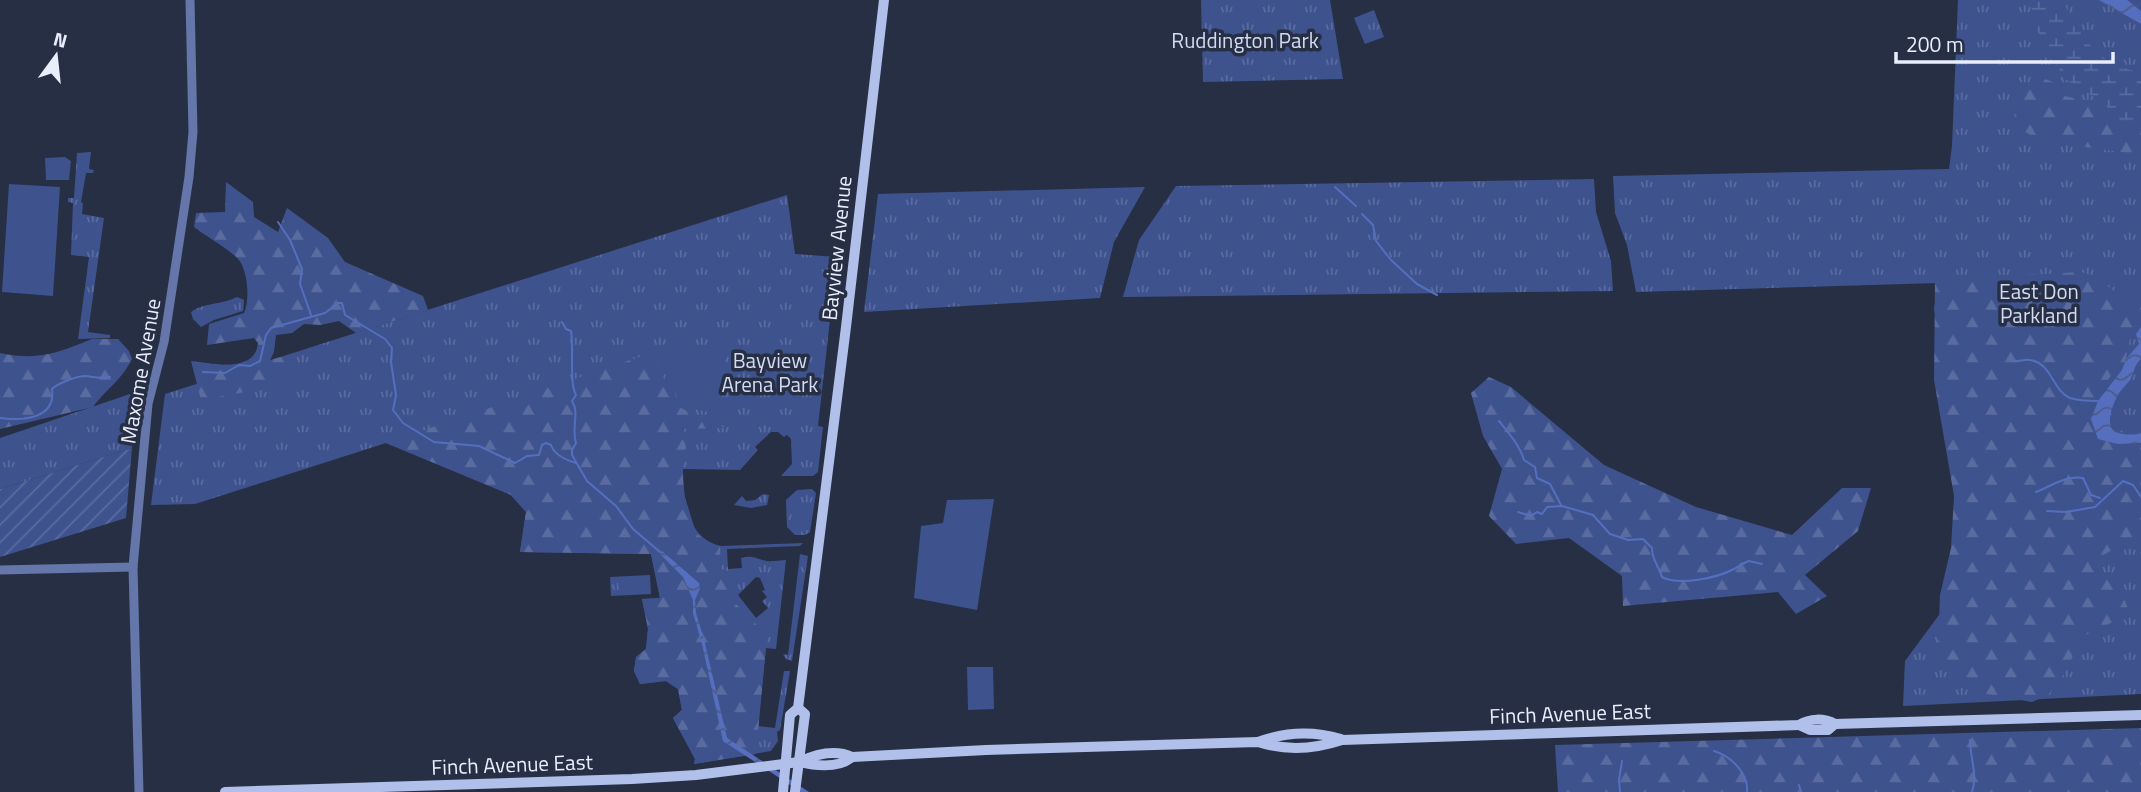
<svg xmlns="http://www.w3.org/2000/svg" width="2141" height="792" viewBox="0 0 2141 792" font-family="'Titillium Web',sans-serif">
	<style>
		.grass { fill: url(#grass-tufts); fill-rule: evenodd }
		.forest { fill: url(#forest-firs) }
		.wetland { fill: url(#wetland-marsh) }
		.garden { fill: url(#garden-furrows) }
		.pitch { fill: #3e528e }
		.water { fill: url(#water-waves) }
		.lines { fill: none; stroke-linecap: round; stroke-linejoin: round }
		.stream { stroke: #556fbe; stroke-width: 2 }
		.minor { stroke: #6476aa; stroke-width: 9 }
		.major { stroke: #b0c0eb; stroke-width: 10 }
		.labels { text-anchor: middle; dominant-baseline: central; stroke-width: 7; stroke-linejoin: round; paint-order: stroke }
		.park-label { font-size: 21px; fill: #d2dbf1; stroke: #272f44 }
		.street-label { font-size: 21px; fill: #e9eefc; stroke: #272f44 }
	</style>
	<defs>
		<pattern id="grass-tufts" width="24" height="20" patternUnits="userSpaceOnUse" patternTransform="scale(1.75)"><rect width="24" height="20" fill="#3e528e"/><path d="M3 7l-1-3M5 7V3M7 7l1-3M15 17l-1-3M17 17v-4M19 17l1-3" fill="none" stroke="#5a6b9f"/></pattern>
		<pattern id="forest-firs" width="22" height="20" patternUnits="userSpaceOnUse" patternTransform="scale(1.75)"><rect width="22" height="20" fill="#3e528e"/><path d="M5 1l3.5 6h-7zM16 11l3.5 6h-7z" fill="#5a6b9f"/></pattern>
		<pattern id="wetland-marsh" width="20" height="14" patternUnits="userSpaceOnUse" patternTransform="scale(1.75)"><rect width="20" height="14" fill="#3e528e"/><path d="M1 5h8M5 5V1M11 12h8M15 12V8" fill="none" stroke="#5a6b9f"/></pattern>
		<pattern id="garden-furrows" width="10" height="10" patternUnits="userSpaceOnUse" patternTransform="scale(1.75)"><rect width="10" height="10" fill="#3e528e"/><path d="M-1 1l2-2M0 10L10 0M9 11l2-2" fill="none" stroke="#5a6b9f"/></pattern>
		<pattern id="water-waves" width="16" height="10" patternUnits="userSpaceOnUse" patternTransform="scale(1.75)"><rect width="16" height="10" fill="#556fbe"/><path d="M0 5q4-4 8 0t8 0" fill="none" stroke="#4e5b85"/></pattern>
	</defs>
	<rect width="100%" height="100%" fill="#272f44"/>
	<g class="grass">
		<polygon points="1201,0 1330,0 1343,79 1203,82"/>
		<polygon points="1958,0 2141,0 2141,694 1903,706 1905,661 1956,592 1966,490 1934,309 1938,283 1636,292 1627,245 1615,213 1613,176 1949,169 1952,146"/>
		<polygon points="1374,10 1384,37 1365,44 1354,18"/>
		<polygon points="91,152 89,169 94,170 93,173 86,173 81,202 83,203 82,214 104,218 88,332 110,335 110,338 78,339 89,257 71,255 73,203 68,202 68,198 74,198 77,153"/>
		<polygon points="1594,179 1596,212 1611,261 1613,291 1123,297 1139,240 1176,186"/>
		<polygon points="1145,187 1114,242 1100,298 864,312 878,194"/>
		<path d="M787,195L795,254L837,257L818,426L823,427L818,472L813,476H781L792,464L791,439L787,435L784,437L778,432H771L755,447L758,450L740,470L683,469C684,500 686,537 720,546L803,543L800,546L727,549L728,569L742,568L741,558C751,555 755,558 766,561C771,562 780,560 786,560L776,649L766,648L758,726L775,728L784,671H790L780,730L777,732L778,741L771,751L694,764L695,759L673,718L682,710L678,689L666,681L640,684L634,671L636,657L646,649L648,629L642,599L660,598L651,554L520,552L526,512L511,495L386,443L195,504L151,505L165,394ZM756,577L760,578L765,590L762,591L767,597L762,601L768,608L756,618L738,595Z"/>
		<path d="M237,297L244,300L243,311L214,320L201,327L193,319L191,312C205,302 222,305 237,297Z"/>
		<polygon points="139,391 132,448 0,489 0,438"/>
		<polygon points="812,489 816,493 810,532 805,535 795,535 787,527 786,500 797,490"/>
		<polygon points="763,494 769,495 767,505 751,508 734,505 742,496 746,501 755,500"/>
		<polygon points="800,554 808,556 792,661 786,659 783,654 788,655"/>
		<polygon points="650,575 651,594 611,596 610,577"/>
	</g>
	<g class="forest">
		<polygon points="2039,77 2056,83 2060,95 2100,104 2141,121 2141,155 2064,144 2034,137 2020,129 2014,114 2021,92"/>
		<path d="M226,182L253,202L254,217L278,232L287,208L328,238L345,262L423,296L428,310L356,333L339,321L320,325L304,324L292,333L276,335L274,352L270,360L281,357L293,370L288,384L201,400L191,361C211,363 255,374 258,343L254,338L207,345L209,324L244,313C250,300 248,272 239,260C232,251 204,235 194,227L196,213L225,212Z"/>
		<path d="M2081,272L2096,277L2120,296L2141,301V329L2130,339L2124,367C2120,370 2113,373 2110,377C2099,389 2112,425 2125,433C2129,436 2135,437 2141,438V554L2137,550L2117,547L2100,557L2099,570L2125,601L2128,609L2121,619L2096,629L2081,638L2066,671L2048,695L2032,702L1981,693L1963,686L1948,674L1938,649L1940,595L1951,548L1954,496L1934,380L1935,280Z"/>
		<path d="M92,339H118L129,351L132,359C121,381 107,388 93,407L0,429V353C38,361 57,353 92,339Z"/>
		<polygon points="654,352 674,405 725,428 684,429 686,447 682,466 684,494 696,533 707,542 720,546 721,569 728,571 733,601 767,635 756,754 694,764 695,759 673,718 682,710 678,689 666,681 640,684 634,671 636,657 646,649 648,629 642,599 660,598 651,554 520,552 526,512 511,495 386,443"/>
		<polygon points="1489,377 1511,387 1604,465 1696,507 1792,535 1842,488 1871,488 1858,531 1805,575 1827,596 1796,614 1778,592 1623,606 1622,576 1569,538 1516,544 1489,516 1502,469 1483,436 1471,393"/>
		<polygon points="2141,728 2141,792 1558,792 1555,745"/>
	</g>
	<path class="wetland" d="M2034,0H2060C2070,10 2074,21 2082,33C2097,58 2114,66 2141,73V128L2120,120L2102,102L2064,78L2041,36L2031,24L2029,17Z"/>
	<polygon class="garden" points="132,448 126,518 0,557 0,489"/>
	<g class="pitch">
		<polygon points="65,157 71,161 69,180 46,180 45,158"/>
		<polygon points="9,184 60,187 53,296 2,292"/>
		<polygon points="727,351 719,406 706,412 680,404 663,364 668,356 678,353"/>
		<polygon points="994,499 977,610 914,598 921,526 943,523 947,500"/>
		<polygon points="644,579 644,591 619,592 618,580"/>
		<polygon points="967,667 993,667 994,709 968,710"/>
	</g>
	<g class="water">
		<polygon points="2099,0 2127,0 2141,11 2141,24"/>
		<path d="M2141,327V359C2134,365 2135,370 2131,378C2128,384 2121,389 2118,395C2112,405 2103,430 2119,433C2126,435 2135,435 2141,433V443L2118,444L2098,439L2091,419L2098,401L2122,370L2126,359L2139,344L2136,334Z"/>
		<polygon points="662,551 699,583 700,588 695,600 696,613 704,639 727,738 809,792 801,792 723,741 702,644 693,613 693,600 683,577 660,554"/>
	</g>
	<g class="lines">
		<g class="stream">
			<polyline points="1335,187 1356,206"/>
			<polyline points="1362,214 1373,225 1376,241 1391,260 1417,284 1437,295"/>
			<polyline points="278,222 290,240 302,269 300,284 311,315"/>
			<path d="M562,322L566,329L571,331C574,348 569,383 576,395L572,401C580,413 571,428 576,443L572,450V455L587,481L616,506L633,529L660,552"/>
			<path d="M2013,361C2019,362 2024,359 2030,360C2052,363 2052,390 2070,398C2079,401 2089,401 2098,401"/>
			<path d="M203,372L225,373L239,365L250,366L260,361L266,335L271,328L325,313L338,303H342L345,315L385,339L392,348L391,362L396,395L393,410L403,423L434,442L479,446L515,463L527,456L539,455L542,445L546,443L551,445C554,454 566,460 576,463"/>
			<path d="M0,418C23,421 56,419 52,389C58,383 77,376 86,376C94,377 101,379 110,377"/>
			<path d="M1499,421C1508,432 1520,446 1524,460L1535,467L1537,478L1550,484L1561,505"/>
			<path d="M2036,492C2051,486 2067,475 2083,478L2091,495L2100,498"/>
			<polyline points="2047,511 2066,512 2095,507 2123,481 2133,485 2141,497"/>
			<path d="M1518,512L1531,516L1537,512L1542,514L1547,507L1562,506L1593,515L1610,534L1628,540L1643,539L1652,548C1652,561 1659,566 1662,577C1679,586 1717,578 1734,569C1739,566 1743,563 1749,561L1762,564"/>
			<path d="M1970,740C1970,758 1978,775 1972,792"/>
			<path d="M1714,751C1731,756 1749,774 1747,792"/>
			<polyline points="1799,785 1801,792"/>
			<polyline points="1620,792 1619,780 1622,761"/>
		</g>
		<g class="minor">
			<polyline points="0,570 133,567"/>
			<polyline points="139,792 133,567 148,404 164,342 189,177 193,132 190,0"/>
		</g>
		<g class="major">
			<polyline points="1799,725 1810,730 1828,730 1835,724"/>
			<path d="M1258,742C1285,732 1314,731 1341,739"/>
			<path d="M799,762C816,766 838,769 852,757"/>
			<path d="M225,792L632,779L696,775L799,762C816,754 835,749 852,757L986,750L1258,742C1286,751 1315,749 1342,740L1799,725C1810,718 1824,718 1835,724L2141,715"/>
			<polyline points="783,792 790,715 798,708 846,327 884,0"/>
			<polyline points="795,792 805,714 798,708"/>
		</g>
	</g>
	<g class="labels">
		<g class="park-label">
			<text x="1245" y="40">Ruddington Park</text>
			<text x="2039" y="291">East Don<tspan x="2039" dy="24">Parkland</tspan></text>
			<text x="770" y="360">Bayview<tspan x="770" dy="24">Arena Park</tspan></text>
		</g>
		<g class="street-label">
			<text transform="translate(836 248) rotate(-84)">Bayview Avenue</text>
			<text transform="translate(140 371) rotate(-80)">Maxome Avenue</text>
			<text transform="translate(1570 713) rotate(-2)">Finch Avenue East</text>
			<text transform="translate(512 764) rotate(-2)">Finch Avenue East</text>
		</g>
	</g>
	<g transform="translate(56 56) rotate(15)" stroke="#272f44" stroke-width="5" paint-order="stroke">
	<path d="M0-5L12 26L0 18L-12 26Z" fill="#e9eefc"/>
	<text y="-10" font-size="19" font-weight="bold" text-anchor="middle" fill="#e9eefc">N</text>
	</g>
	<path d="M1896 52v10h217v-10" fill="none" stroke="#e9eefc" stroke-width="3.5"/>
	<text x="1906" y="52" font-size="21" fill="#e9eefc" stroke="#272f44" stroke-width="5" paint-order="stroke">200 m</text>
</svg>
